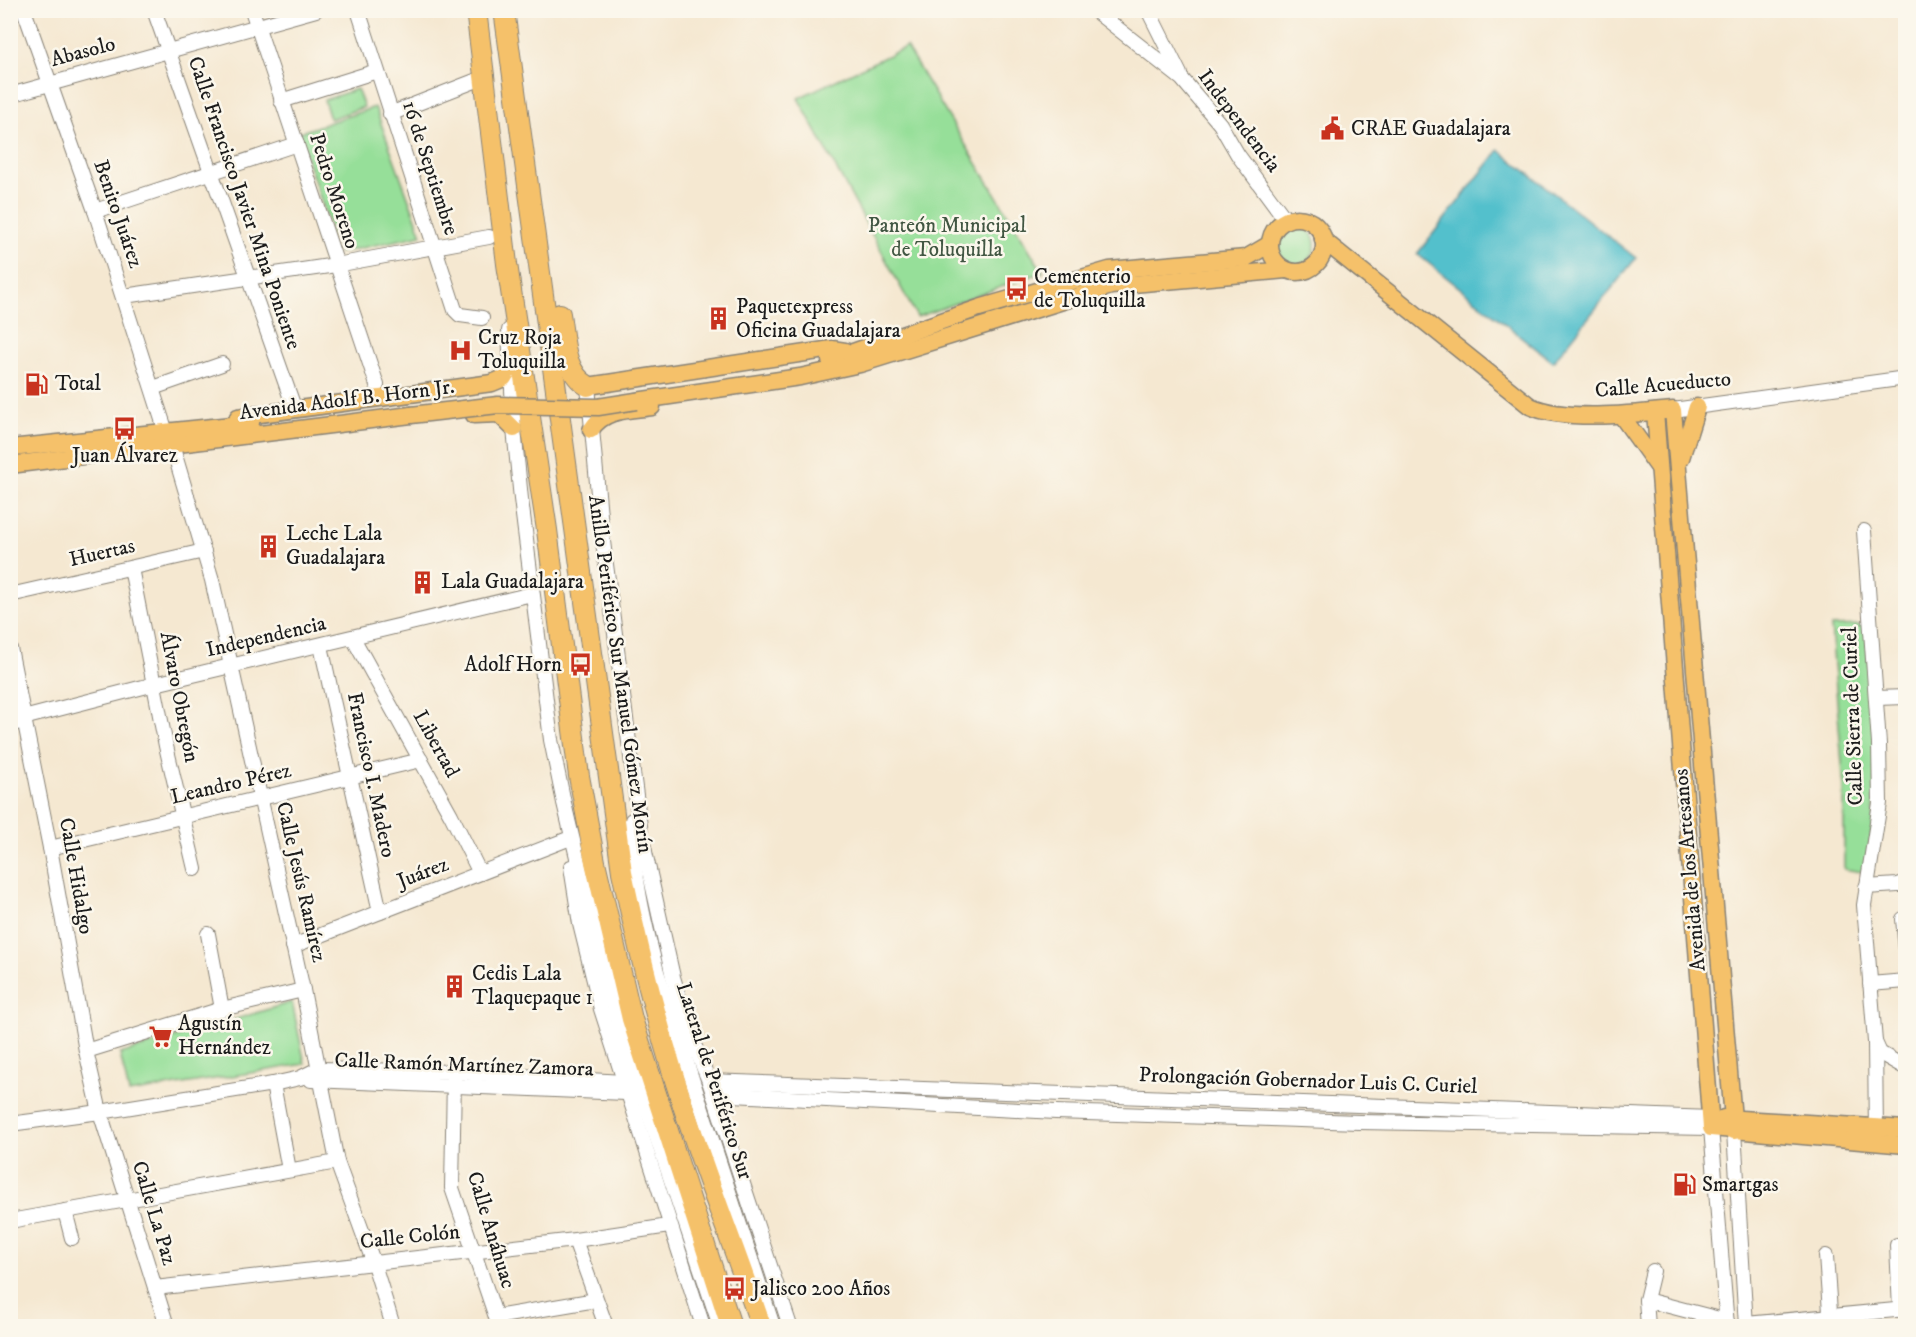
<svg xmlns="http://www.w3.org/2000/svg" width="1916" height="1337" viewBox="0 0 1916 1337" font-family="'IM FELL DW Pica',serif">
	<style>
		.green { fill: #96df99; stroke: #597e5a; stroke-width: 1.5 }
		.water { fill: #53c0cc; stroke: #386e74; stroke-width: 1.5 }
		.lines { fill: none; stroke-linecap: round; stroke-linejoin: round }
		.minor-casing { stroke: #888276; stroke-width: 16 }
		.major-casing { stroke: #888276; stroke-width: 19 }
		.highway-casing { stroke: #888276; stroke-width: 22 }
		.minor { stroke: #fff; stroke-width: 14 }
		.major { stroke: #f5c16b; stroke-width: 16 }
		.highway { stroke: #f5c16b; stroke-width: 20 }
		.tram { stroke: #1c1c1c; stroke-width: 1.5 }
		.major-bridge-casing { stroke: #888276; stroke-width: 19; stroke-linecap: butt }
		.major-bridge { stroke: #f5c16b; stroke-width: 16 }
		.labels { text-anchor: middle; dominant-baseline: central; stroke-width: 5; stroke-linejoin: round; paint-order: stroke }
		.street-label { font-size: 21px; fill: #1c1c1c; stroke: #fbf7ec }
		.poi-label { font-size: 21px; fill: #1c1c1c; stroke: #fbf7ec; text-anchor: start }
		.park-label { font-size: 21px; fill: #415642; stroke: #fbf7ec }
	</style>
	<rect width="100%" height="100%" fill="#fbf7ec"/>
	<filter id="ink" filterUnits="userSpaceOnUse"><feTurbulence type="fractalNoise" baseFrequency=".0167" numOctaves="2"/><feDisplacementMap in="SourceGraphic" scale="12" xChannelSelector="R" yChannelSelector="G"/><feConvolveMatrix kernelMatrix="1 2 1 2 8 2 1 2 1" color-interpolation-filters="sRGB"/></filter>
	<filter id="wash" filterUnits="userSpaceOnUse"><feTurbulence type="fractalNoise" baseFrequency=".008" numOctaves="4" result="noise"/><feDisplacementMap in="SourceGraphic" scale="24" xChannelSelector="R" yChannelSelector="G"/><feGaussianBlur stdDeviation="1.35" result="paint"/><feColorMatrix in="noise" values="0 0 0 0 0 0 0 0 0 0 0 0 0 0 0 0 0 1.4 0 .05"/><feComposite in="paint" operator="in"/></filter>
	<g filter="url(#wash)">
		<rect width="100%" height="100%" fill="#f5e8d1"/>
		<g class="green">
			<polygon points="906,47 1043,272 917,317 798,98"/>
			<polygon points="357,89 364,107 330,119 324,100"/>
			<polygon points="375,107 422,235 339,253 298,133"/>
			<circle cx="1296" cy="245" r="19"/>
			<path d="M1866,625C1870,700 1887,802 1862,872L1844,869V788L1831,626Z"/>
			<polygon points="292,1002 305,1064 129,1093 120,1054"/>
		</g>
		<polygon class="water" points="1499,150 1636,258 1553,362 1417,254"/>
	</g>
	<g filter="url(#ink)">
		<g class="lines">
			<defs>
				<g id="minor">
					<polyline points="24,10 95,211 166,432"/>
					<polyline points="154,10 295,410"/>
					<polyline points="252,10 377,385"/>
					<polyline points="358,10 455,310 460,315 482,318"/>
					<polyline points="1094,10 1182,79 1220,124 1238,155 1286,220"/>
					<polyline points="1148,10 1180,74"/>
					<polyline points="10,95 316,10"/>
					<polyline points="281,101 377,71"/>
					<polyline points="390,114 485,77"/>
					<polyline points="95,211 297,144"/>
					<polyline points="124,296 336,265 489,237"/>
					<polyline points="509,330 514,429 521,499 551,740 564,803 606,979 624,1040 720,1326"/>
					<polyline points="588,386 601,526 641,834 673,977 691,1037 709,1081 790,1326"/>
					<polyline points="153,388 222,364"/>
					<polyline points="1673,410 1906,378"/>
					<polyline points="172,445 212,580 303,990 337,1162 373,1261 393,1326"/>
					<polyline points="1864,531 1879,744 1880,803 1864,905 1875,1042 1876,1135"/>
					<polyline points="131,568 166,746 195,869"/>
					<polyline points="10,595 204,551"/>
					<polyline points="353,638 451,815 480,873"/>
					<polyline points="321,646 380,912"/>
					<polyline points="10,648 50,848 86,1051 100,1112 167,1326"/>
					<polyline points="1876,698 1906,697"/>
					<polyline points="10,726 31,716 155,684 532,594"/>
					<path d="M632,820C632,871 644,922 657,972L773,1326"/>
					<polyline points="50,848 421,760"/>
					<polyline points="571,867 580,924 601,1009 703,1326"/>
					<polyline points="1866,887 1898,885 1906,882"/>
					<polyline points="1903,919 1906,950"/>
					<polyline points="208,934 222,1009"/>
					<polyline points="293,946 568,839"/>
					<polyline points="1870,984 1906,981"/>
					<polyline points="1875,1042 1880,1053 1906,1068"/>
					<polyline points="86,1051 222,1009 303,990"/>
					<polyline points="454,1077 452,1188 499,1326"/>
					<polyline points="311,1080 626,1093"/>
					<polyline points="709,1081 1711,1118"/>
					<polyline points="273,1084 289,1170"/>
					<polyline points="713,1094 1056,1112 1359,1122 1711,1128 1727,1326"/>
					<polyline points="10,1124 100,1112 273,1084 300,1078 318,1069 455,1072 623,1082"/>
					<polyline points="1734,1131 1746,1326"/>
					<polyline points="65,1211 72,1238"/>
					<polyline points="10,1221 337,1162"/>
					<polyline points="575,1240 606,1326"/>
					<polyline points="1897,1245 1900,1310"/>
					<polyline points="1826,1256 1831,1326"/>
					<polyline points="155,1288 575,1240 669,1226"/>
					<polyline points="1646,1300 1727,1321"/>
					<polyline points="496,1317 596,1300"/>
					<polyline points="1746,1324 1906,1309"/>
					<polyline points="1648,1326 1646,1300 1653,1271"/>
				</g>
				<g id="major">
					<circle cx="1297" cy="245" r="27"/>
					<path d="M1323,240L1530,406C1565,422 1634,414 1673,410L1734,1131"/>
					<polyline points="830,360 979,308 1109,270 1246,258 1270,244"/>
					<polyline points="588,386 832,349 845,351"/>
					<polyline points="636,401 800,377 860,364 1111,286 1286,270"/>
					<polyline points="1655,412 1711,1128 1906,1145"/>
					<polyline points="474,415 499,414 514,429"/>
					<polyline points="1621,415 1659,468"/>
					<polyline points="238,417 492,383 504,378 510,368"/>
					<path d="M591,430C603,409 630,410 652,407"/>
					<polyline points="10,448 251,423"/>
					<polyline points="1681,458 1697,407"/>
					<polyline points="10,465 411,415"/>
					<polyline points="1724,1118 1906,1129"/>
				</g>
				<g id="highway">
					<polyline points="476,10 507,264 547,530 579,776 595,862 632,1019 731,1326"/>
					<path d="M504,10L622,872C641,963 664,1053 695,1141C716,1203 740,1264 761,1326"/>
					<path d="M560,314C564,338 564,373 588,386"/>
				</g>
			</defs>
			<use href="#minor" class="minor-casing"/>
			<use href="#major" class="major-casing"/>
			<use href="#highway" class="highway-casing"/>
			<use href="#minor" class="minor"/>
			<use href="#major" class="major"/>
			<use href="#highway" class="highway"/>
			<polyline class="tram" points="10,1323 41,1326"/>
			<defs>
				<polyline id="major-bridge" points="411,415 498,405 598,407 636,401"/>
			</defs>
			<use href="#major-bridge" class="major-bridge-casing"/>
			<use href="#major-bridge" class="major-bridge"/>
		</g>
	</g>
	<defs>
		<symbol id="civic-bare" viewBox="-9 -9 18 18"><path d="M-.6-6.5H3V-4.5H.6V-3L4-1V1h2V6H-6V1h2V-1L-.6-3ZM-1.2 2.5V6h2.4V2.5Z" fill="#c8321e" stroke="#fbf7ec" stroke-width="2.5" paint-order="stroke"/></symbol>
		<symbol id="bus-bare" viewBox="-9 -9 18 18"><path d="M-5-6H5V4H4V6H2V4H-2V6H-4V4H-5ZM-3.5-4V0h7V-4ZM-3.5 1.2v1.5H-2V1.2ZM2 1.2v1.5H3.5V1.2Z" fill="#c8321e" stroke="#fbf7ec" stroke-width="2.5" paint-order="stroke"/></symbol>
		<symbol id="building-bare" viewBox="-9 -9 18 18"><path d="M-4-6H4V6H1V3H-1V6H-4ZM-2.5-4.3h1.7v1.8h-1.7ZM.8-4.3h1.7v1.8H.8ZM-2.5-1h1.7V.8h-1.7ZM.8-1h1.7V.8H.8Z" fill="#c8321e" stroke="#fbf7ec" stroke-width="2.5" paint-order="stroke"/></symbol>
		<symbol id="hospital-bare" viewBox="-9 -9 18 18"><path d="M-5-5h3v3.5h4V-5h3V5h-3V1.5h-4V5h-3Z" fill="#c8321e" stroke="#fbf7ec" stroke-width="2.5" paint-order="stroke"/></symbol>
		<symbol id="fuel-bare" viewBox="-9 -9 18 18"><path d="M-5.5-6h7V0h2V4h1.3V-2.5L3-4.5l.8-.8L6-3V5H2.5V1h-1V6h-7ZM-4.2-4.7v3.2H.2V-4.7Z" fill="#c8321e" stroke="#fbf7ec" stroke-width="2.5" paint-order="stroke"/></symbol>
		<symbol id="supermarket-bare" viewBox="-9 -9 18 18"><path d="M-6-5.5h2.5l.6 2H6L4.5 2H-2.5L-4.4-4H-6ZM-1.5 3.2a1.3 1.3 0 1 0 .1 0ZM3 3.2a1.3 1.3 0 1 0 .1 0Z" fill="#c8321e" stroke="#fbf7ec" stroke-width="2.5" paint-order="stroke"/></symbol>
	</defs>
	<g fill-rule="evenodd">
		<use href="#civic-bare" x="1316" y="112" width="33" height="33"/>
		<use href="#bus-bare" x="1000" y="272" width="33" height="33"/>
		<use href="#building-bare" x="702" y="302" width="33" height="33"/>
		<use href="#hospital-bare" x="444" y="334" width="33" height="33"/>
		<use href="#fuel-bare" x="20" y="368" width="33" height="33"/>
		<use href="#bus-bare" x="108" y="412" width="33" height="33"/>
		<use href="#building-bare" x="252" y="530" width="33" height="33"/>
		<use href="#building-bare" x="406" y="566" width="33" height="33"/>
		<use href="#bus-bare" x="564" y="648" width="33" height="33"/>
		<use href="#building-bare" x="438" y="970" width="33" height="33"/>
		<use href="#supermarket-bare" x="144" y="1020" width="33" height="33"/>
		<use href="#fuel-bare" x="1668" y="1168" width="33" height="33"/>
		<use href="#bus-bare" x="718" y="1272" width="33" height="33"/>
	</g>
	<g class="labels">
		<g class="street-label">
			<text transform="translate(83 52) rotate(-15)">Abasolo</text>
			<text transform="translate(1239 121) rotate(53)">Independencia</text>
			<text transform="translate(430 168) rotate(72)">16 de Septiembre</text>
			<text transform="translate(334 191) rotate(72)">Pedro Moreno</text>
			<text transform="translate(244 203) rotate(71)">Calle Francisco Javier Mina Poniente</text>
			<text transform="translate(118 214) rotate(71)">Benito Juárez</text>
			<text transform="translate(1663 385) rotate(-5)">Calle Acueducto</text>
			<text transform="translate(347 400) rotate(-7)">Avenida Adolf B. Horn Jr.</text>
			<text transform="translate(102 553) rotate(-13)">Huertas</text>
			<text transform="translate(266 637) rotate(-13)">Independencia</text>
			<text transform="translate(620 674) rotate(82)">Anillo Periférico Sur Manuel Gómez Morín</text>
			<text transform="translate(179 697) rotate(79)">Álvaro Obregón</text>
			<text transform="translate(1853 716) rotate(-92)">Calle Sierra de Curiel</text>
			<text transform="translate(436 744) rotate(61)">Libertad</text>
			<text transform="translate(371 775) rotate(78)">Francisco I. Madero</text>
			<text transform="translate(231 784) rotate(-13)">Leandro Pérez</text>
			<text transform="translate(1690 870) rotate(-95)">Avenida de los Artesanos</text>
			<text transform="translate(423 873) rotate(-21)">Juárez</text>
			<text transform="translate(76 876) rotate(80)">Calle Hidalgo</text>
			<text transform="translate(301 882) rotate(77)">Calle Jesús Ramírez</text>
			<text transform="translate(464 1065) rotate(2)">Calle Ramón Martínez Zamora</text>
			<text transform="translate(714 1081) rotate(72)">Lateral de Periférico Sur</text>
			<text transform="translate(1308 1081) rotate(2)">Prolongación Gobernador Luis C. Curiel</text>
			<text transform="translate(154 1213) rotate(73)">Calle La Paz</text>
			<text transform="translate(491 1230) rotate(73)">Calle Anáhuac</text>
			<text transform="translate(410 1237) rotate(-6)">Calle Colón</text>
		</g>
		<g class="poi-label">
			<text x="1351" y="129">CRAE Guadalajara</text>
			<text x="1034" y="277">Cementerio<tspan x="1034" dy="24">de Toluquilla</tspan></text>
			<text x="736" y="307">Paquetexpress<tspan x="736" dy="24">Oficina Guadalajara</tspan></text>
			<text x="478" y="338">Cruz Roja<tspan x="478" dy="24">Toluquilla</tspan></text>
			<text x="55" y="384">Total</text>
			<text x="125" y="456" text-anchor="middle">Juan Álvarez</text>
			<text x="286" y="534">Leche Lala<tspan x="286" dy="24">Guadalajara</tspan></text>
			<text x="441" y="582">Lala Guadalajara</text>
			<text x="562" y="665" text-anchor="end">Adolf Horn</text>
			<text x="472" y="974">Cedis Lala<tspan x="472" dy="24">Tlaquepaque 1</tspan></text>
			<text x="178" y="1024">Agustín<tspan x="178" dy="24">Hernández</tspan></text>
			<text x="1702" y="1185">Smartgas</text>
			<text x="752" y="1289">Jalisco 200 Años</text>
		</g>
		<g class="park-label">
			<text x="947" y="226">Panteón Municipal<tspan x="947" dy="24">de Toluquilla</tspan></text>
		</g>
	</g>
	<rect width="1916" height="1337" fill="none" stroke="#fbf7ec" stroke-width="36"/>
</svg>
